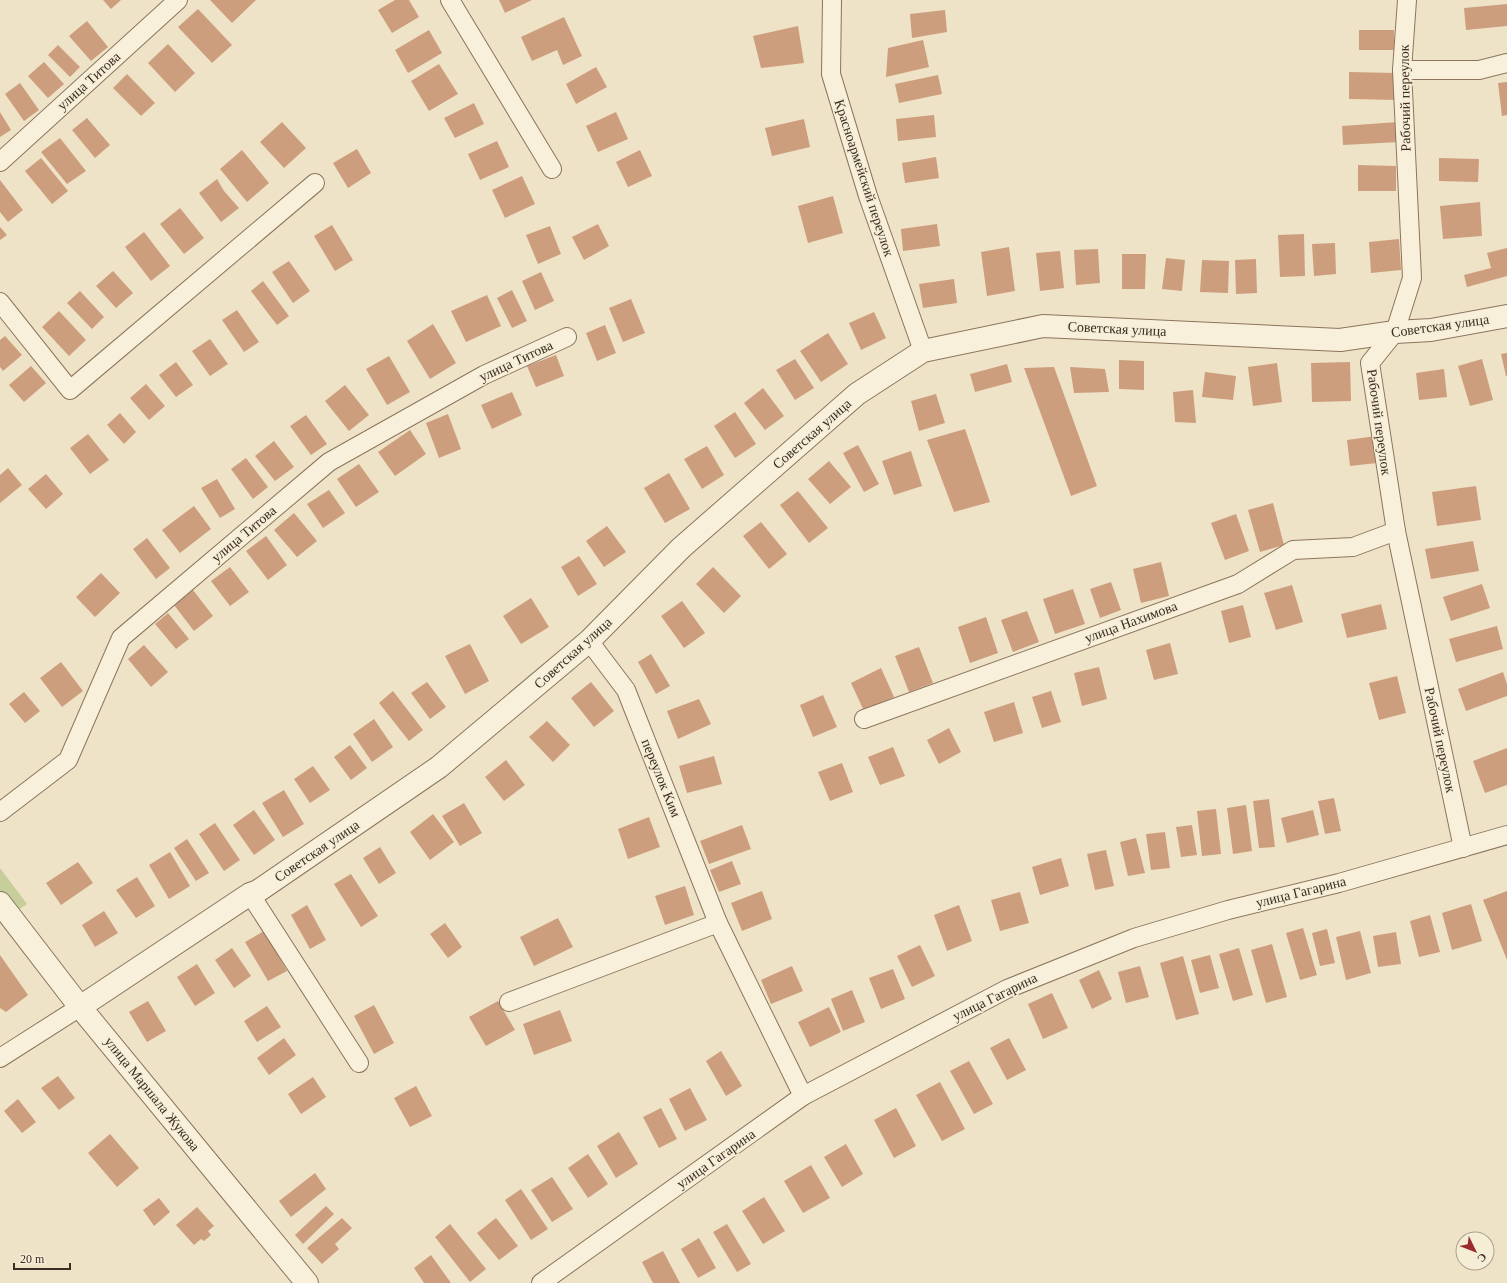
<svg xmlns="http://www.w3.org/2000/svg" width="1507" height="1283" viewBox="0 0 1507 1283" font-family="'Times New Roman',serif">
	<style>
		.green { fill: #c8ce9b }
		.building { fill: #cd9e7d }
		.lines { fill: none; stroke-linecap: round; stroke-linejoin: round }
		.minor-casing { stroke: #8b755c; stroke-width: 20 }
		.tertiary-casing { stroke: #8b755c; stroke-width: 24 }
		.minor { stroke: #f9f0db; stroke-width: 18 }
		.tertiary { stroke: #f9f0db; stroke-width: 22 }
		.labels { text-anchor: middle; dominant-baseline: central; stroke-width: 3; stroke-linejoin: round; paint-order: stroke }
		.street-label { font-size: 14px; fill: #3b2d20; stroke: #f6edd7 }
	</style>
	<rect width="100%" height="100%" fill="#efe3c7"/>
	<polygon class="green" points="0,868 27,904 13,914 0,896"/>
	<g class="building">
		<polygon points="103,0 121,0 111,9"/>
		<polygon points="210,0 256,0 232,23"/>
		<polygon points="395,0 409,0 419,17 392,33 378,10"/>
		<polygon points="499,0 532,0 505,13"/>
		<polygon points="1507,4 1507,26 1466,30 1464,8"/>
		<polygon points="198,9 232,45 212,63 178,27"/>
		<polygon points="945,10 947,32 912,38 910,14"/>
		<polygon points="564,17 582,56 563,65 557,50 532,61 521,37"/>
		<polygon points="87,21 108,47 91,61 69,36"/>
		<polygon points="798,26 804,63 761,68 753,36"/>
		<polygon points="429,30 442,53 408,73 395,50"/>
		<rect x="1359" y="30" width="35" height="20"/>
		<polygon points="923,40 929,67 886,77 888,48"/>
		<polygon points="168,44 195,73 175,92 148,63"/>
		<polygon points="58,45 80,67 70,77 48,55"/>
		<polygon points="44,62 64,84 48,98 28,76"/>
		<polygon points="439,64 458,94 429,111 411,81"/>
		<polygon points="596,67 607,87 576,104 566,84"/>
		<polygon points="1349,72 1397,73 1397,100 1349,99"/>
		<polygon points="127,74 155,103 141,116 113,88"/>
		<polygon points="938,75 942,94 899,103 895,84"/>
		<polygon points="1507,82 1507,115 1502,116 1498,83"/>
		<polygon points="20,83 39,110 24,121 5,94"/>
		<polygon points="474,103 484,124 455,138 444,118"/>
		<polygon points="0,112 11,130 0,137"/>
		<polygon points="616,112 628,139 598,152 586,126"/>
		<polygon points="934,115 936,137 898,141 896,119"/>
		<polygon points="87,118 110,145 95,158 72,130"/>
		<polygon points="804,119 810,147 772,156 765,128"/>
		<polygon points="282,122 306,148 284,168 260,142"/>
		<polygon points="1398,122 1399,142 1343,145 1342,126"/>
		<polygon points="60,138 86,171 67,184 41,152"/>
		<polygon points="497,141 509,167 480,180 468,154"/>
		<polygon points="357,149 371,173 348,188 333,163"/>
		<polygon points="242,150 269,183 247,202 220,169"/>
		<polygon points="640,150 652,176 628,187 616,162"/>
		<polygon points="936,157 939,178 905,183 902,163"/>
		<polygon points="41,158 68,191 52,204 25,171"/>
		<polygon points="1439,158 1479,159 1478,182 1439,181"/>
		<polygon points="1358,165 1396,166 1396,191 1358,191"/>
		<polygon points="522,176 535,204 505,218 492,190"/>
		<polygon points="217,179 224,191 239,208 221,222 199,193"/>
		<polygon points="0,180 23,210 8,222 0,212"/>
		<polygon points="833,196 843,233 808,243 798,206"/>
		<polygon points="1480,202 1482,236 1443,239 1440,206"/>
		<polygon points="180,208 204,238 184,254 160,224"/>
		<polygon points="598,224 609,246 584,260 572,237"/>
		<polygon points="937,224 940,246 903,251 901,229"/>
		<polygon points="332,225 353,260 335,271 314,236"/>
		<polygon points="550,226 561,254 538,264 526,235"/>
		<polygon points="0,227 7,235 0,240"/>
		<polygon points="144,232 170,266 151,281 125,247"/>
		<polygon points="1304,234 1305,276 1280,277 1278,235"/>
		<polygon points="1399,239 1401,270 1371,273 1369,242"/>
		<polygon points="1335,243 1336,274 1314,276 1312,244"/>
		<polygon points="1009,247 1015,291 987,296 981,252"/>
		<polygon points="1507,248 1507,276 1467,287 1464,275 1491,268 1487,253"/>
		<polygon points="1098,249 1100,283 1076,285 1074,250"/>
		<polygon points="1060,251 1064,288 1040,291 1036,253"/>
		<polygon points="1122,254 1146,254 1145,289 1122,289"/>
		<polygon points="1166,258 1185,260 1182,291 1162,289"/>
		<polygon points="1256,259 1257,293 1236,294 1235,260"/>
		<polygon points="1202,260 1229,261 1228,293 1200,292"/>
		<polygon points="289,261 310,291 293,303 272,272"/>
		<polygon points="113,271 133,293 116,308 96,286"/>
		<polygon points="541,272 554,301 535,310 522,281"/>
		<polygon points="954,279 957,303 923,308 919,284"/>
		<polygon points="263,281 289,316 277,325 251,291"/>
		<polygon points="512,290 527,321 512,328 497,298"/>
		<polygon points="80,291 104,317 92,329 67,303"/>
		<polygon points="487,295 501,326 466,342 451,311"/>
		<polygon points="631,299 645,333 623,342 609,308"/>
		<polygon points="237,310 259,342 244,352 222,320"/>
		<polygon points="59,311 86,340 69,356 42,327"/>
		<polygon points="874,312 886,338 861,350 849,323"/>
		<polygon points="433,324 456,363 430,379 407,341"/>
		<polygon points="605,325 616,353 597,361 586,333"/>
		<polygon points="828,333 848,364 821,382 800,351"/>
		<polygon points="5,336 22,355 3,371 0,367 0,340"/>
		<polygon points="210,339 228,364 210,376 192,351"/>
		<polygon points="1507,353 1507,376 1506,376 1501,354"/>
		<polygon points="556,355 564,376 536,387 527,366"/>
		<polygon points="389,356 410,392 387,405 366,369"/>
		<polygon points="795,359 814,388 795,400 776,370"/>
		<polygon points="1482,359 1493,400 1470,406 1458,366"/>
		<polygon points="1119,360 1144,361 1144,390 1119,389"/>
		<polygon points="176,362 193,385 176,397 159,375"/>
		<polygon points="1350,362 1351,401 1312,402 1311,363"/>
		<polygon points="1277,363 1282,402 1253,406 1248,367"/>
		<polygon points="1007,364 1012,382 975,392 970,374"/>
		<polygon points="31,366 46,383 24,402 9,385"/>
		<polygon points="1054,367 1097,486 1071,496 1024,368"/>
		<polygon points="1070,367 1105,369 1109,392 1074,393"/>
		<polygon points="1444,369 1447,397 1419,400 1416,373"/>
		<polygon points="1205,372 1236,376 1233,400 1202,397"/>
		<polygon points="146,384 165,406 149,420 130,398"/>
		<polygon points="345,385 369,415 349,431 325,401"/>
		<polygon points="763,388 784,416 765,430 744,403"/>
		<polygon points="1193,390 1196,423 1175,422 1173,392"/>
		<polygon points="512,392 522,415 492,429 481,405"/>
		<polygon points="936,394 945,423 919,431 911,401"/>
		<polygon points="735,412 756,444 735,458 714,426"/>
		<polygon points="120,413 136,432 124,444 107,425"/>
		<polygon points="448,414 461,449 439,458 426,423"/>
		<polygon points="306,415 327,444 311,455 290,426"/>
		<polygon points="965,429 990,502 954,512 927,440"/>
		<polygon points="410,430 426,454 395,476 378,452"/>
		<polygon points="88,434 109,460 90,474 70,448"/>
		<polygon points="1383,435 1386,462 1350,466 1347,440"/>
		<polygon points="274,441 294,467 275,481 255,456"/>
		<polygon points="858,445 879,484 864,492 843,453"/>
		<polygon points="707,446 724,475 702,489 684,459"/>
		<polygon points="911,451 922,486 894,495 882,461"/>
		<polygon points="246,458 268,487 253,499 231,469"/>
		<polygon points="829,461 851,487 830,504 808,479"/>
		<polygon points="359,464 379,492 356,507 337,479"/>
		<polygon points="8,468 22,485 0,503 0,475"/>
		<polygon points="669,473 690,509 665,523 644,488"/>
		<polygon points="46,474 63,494 46,509 28,489"/>
		<polygon points="217,479 235,509 220,518 201,488"/>
		<polygon points="1476,486 1481,520 1437,526 1432,492"/>
		<polygon points="329,490 345,513 323,528 307,504"/>
		<polygon points="798,491 828,528 809,543 780,505"/>
		<polygon points="1273,503 1284,545 1260,552 1248,510"/>
		<polygon points="194,506 211,529 180,553 162,530"/>
		<polygon points="294,513 317,541 297,557 274,530"/>
		<polygon points="1236,514 1249,551 1225,560 1211,523"/>
		<polygon points="761,522 787,554 769,569 743,536"/>
		<polygon points="607,526 626,552 604,567 586,541"/>
		<polygon points="266,536 287,565 268,580 246,551"/>
		<polygon points="147,538 170,568 156,579 133,549"/>
		<polygon points="1473,541 1479,571 1431,579 1425,549"/>
		<polygon points="579,556 597,584 578,596 561,567"/>
		<polygon points="1161,562 1169,596 1141,603 1133,569"/>
		<polygon points="230,567 249,592 230,606 211,581"/>
		<polygon points="713,567 741,596 724,613 696,584"/>
		<polygon points="101,573 120,593 95,617 76,597"/>
		<polygon points="1111,582 1121,610 1100,618 1090,589"/>
		<polygon points="1482,584 1490,608 1451,621 1443,597"/>
		<polygon points="1292,585 1303,622 1276,630 1264,593"/>
		<polygon points="1073,589 1085,624 1055,634 1043,599"/>
		<polygon points="193,590 213,616 194,631 174,605"/>
		<polygon points="531,598 549,627 521,644 503,616"/>
		<polygon points="682,601 705,633 684,648 661,616"/>
		<polygon points="1381,604 1387,629 1347,638 1341,614"/>
		<polygon points="1243,605 1251,637 1229,643 1221,611"/>
		<polygon points="1027,611 1039,642 1013,652 1001,620"/>
		<polygon points="168,613 189,639 176,649 155,624"/>
		<polygon points="986,617 998,653 970,663 958,627"/>
		<polygon points="1497,626 1503,649 1456,662 1449,639"/>
		<polygon points="1170,643 1178,674 1154,680 1146,650"/>
		<polygon points="470,644 489,681 465,694 445,656"/>
		<polygon points="144,645 168,672 151,687 128,659"/>
		<polygon points="919,647 933,683 909,692 895,656"/>
		<polygon points="651,654 670,686 656,694 638,662"/>
		<polygon points="61,662 83,691 62,707 40,678"/>
		<polygon points="1099,667 1107,699 1082,706 1074,673"/>
		<polygon points="881,668 894,697 864,711 851,683"/>
		<polygon points="1503,672 1507,684 1507,696 1466,711 1458,689"/>
		<polygon points="1397,676 1406,713 1379,720 1369,683"/>
		<polygon points="427,682 446,707 430,719 411,693"/>
		<polygon points="591,682 614,711 594,727 571,698"/>
		<polygon points="393,691 423,730 409,741 379,703"/>
		<polygon points="1051,691 1061,722 1042,728 1032,697"/>
		<polygon points="24,692 40,711 25,723 9,704"/>
		<polygon points="823,695 837,727 813,737 800,705"/>
		<polygon points="699,699 711,724 678,739 667,711"/>
		<polygon points="1014,702 1023,733 994,742 984,712"/>
		<polygon points="374,719 393,747 372,762 353,734"/>
		<polygon points="547,721 570,745 553,762 529,737"/>
		<polygon points="949,728 961,752 939,764 927,740"/>
		<polygon points="350,745 367,768 351,780 334,757"/>
		<polygon points="893,747 905,776 880,785 868,757"/>
		<polygon points="1507,748 1507,785 1485,793 1473,761"/>
		<polygon points="714,756 722,784 687,793 679,766"/>
		<polygon points="506,760 525,785 504,801 485,777"/>
		<polygon points="842,763 853,792 830,801 818,772"/>
		<polygon points="313,766 330,790 310,803 294,779"/>
		<polygon points="284,790 304,824 283,837 262,803"/>
		<polygon points="1334,798 1341,831 1325,834 1318,801"/>
		<polygon points="1269,799 1275,847 1259,848 1253,801"/>
		<polygon points="464,803 482,833 460,846 442,816"/>
		<polygon points="1246,805 1252,851 1233,854 1227,808"/>
		<polygon points="1216,809 1221,854 1202,856 1197,811"/>
		<polygon points="254,810 275,840 254,855 233,825"/>
		<polygon points="1313,810 1319,835 1287,843 1281,818"/>
		<polygon points="433,814 454,842 430,860 410,832"/>
		<polygon points="649,817 660,847 628,859 618,829"/>
		<polygon points="215,823 240,860 224,871 199,834"/>
		<polygon points="742,825 751,849 709,864 700,841"/>
		<polygon points="1192,825 1197,855 1181,857 1176,827"/>
		<polygon points="1165,832 1170,868 1151,870 1146,834"/>
		<polygon points="1136,838 1145,873 1128,876 1120,842"/>
		<polygon points="187,839 209,873 196,881 174,848"/>
		<polygon points="380,847 396,873 379,884 363,858"/>
		<polygon points="1106,850 1114,886 1095,890 1087,854"/>
		<polygon points="170,852 190,886 169,899 149,865"/>
		<polygon points="1061,858 1069,886 1040,895 1032,867"/>
		<polygon points="732,861 741,884 719,892 710,870"/>
		<polygon points="78,862 93,883 61,905 46,883"/>
		<polygon points="351,874 378,916 361,927 334,884"/>
		<polygon points="137,877 155,906 136,918 116,890"/>
		<polygon points="685,886 694,915 665,925 655,896"/>
		<polygon points="762,891 772,919 742,931 731,903"/>
		<polygon points="1507,891 1507,960 1483,900"/>
		<polygon points="1020,892 1029,923 1000,931 991,900"/>
		<polygon points="1471,904 1482,941 1452,950 1442,913"/>
		<polygon points="307,905 326,940 310,949 291,915"/>
		<polygon points="959,905 972,941 947,951 934,915"/>
		<polygon points="104,911 118,933 95,947 82,925"/>
		<polygon points="1430,915 1440,952 1419,957 1410,921"/>
		<polygon points="558,918 573,947 534,966 520,937"/>
		<polygon points="445,923 462,947 448,958 430,934"/>
		<polygon points="1303,928 1317,975 1300,980 1286,933"/>
		<polygon points="1327,929 1335,963 1320,966 1312,933"/>
		<polygon points="264,931 287,971 268,981 245,942"/>
		<polygon points="1360,931 1371,973 1346,980 1336,937"/>
		<polygon points="1396,932 1401,964 1378,967 1373,936"/>
		<polygon points="1272,944 1287,997 1266,1003 1251,950"/>
		<polygon points="920,945 935,976 912,987 897,956"/>
		<polygon points="232,948 251,976 234,988 215,960"/>
		<polygon points="1239,948 1253,995 1233,1001 1219,954"/>
		<polygon points="0,955 28,995 6,1012 0,1008"/>
		<polygon points="1210,955 1219,988 1200,993 1191,960"/>
		<polygon points="1183,956 1199,1014 1176,1020 1160,963"/>
		<polygon points="197,964 215,993 195,1006 177,977"/>
		<polygon points="792,966 803,991 771,1004 761,980"/>
		<polygon points="1140,966 1149,997 1126,1003 1118,972"/>
		<polygon points="893,969 905,999 881,1009 869,978"/>
		<polygon points="1099,970 1112,999 1092,1009 1079,980"/>
		<polygon points="852,990 865,1022 843,1031 831,999"/>
		<polygon points="1052,993 1068,1028 1043,1039 1028,1004"/>
		<polygon points="148,1001 166,1031 147,1042 129,1012"/>
		<polygon points="498,1001 515,1030 486,1046 469,1017"/>
		<polygon points="374,1005 394,1043 374,1054 354,1016"/>
		<polygon points="267,1006 281,1027 257,1042 244,1021"/>
		<polygon points="829,1007 841,1032 810,1047 798,1022"/>
		<polygon points="560,1010 572,1041 534,1055 523,1024"/>
		<polygon points="284,1038 296,1055 269,1075 257,1058"/>
		<polygon points="1009,1038 1026,1070 1007,1080 990,1048"/>
		<polygon points="721,1051 742,1086 726,1096 706,1061"/>
		<polygon points="969,1061 993,1104 974,1114 950,1071"/>
		<polygon points="58,1076 75,1098 59,1110 41,1088"/>
		<polygon points="313,1077 326,1097 301,1114 288,1094"/>
		<polygon points="940,1082 965,1129 942,1141 916,1095"/>
		<polygon points="416,1086 432,1116 410,1127 394,1098"/>
		<polygon points="690,1088 707,1120 685,1131 669,1099"/>
		<polygon points="18,1099 36,1122 22,1133 4,1111"/>
		<polygon points="661,1108 677,1139 659,1148 643,1117"/>
		<polygon points="896,1108 916,1146 894,1158 874,1120"/>
		<polygon points="619,1132 638,1164 616,1178 597,1146"/>
		<polygon points="110,1134 139,1168 117,1187 88,1153"/>
		<polygon points="846,1144 863,1174 842,1187 824,1157"/>
		<polygon points="588,1154 608,1184 588,1198 568,1168"/>
		<polygon points="811,1165 830,1198 803,1213 784,1181"/>
		<polygon points="315,1173 326,1189 291,1217 279,1201"/>
		<polygon points="552,1177 573,1209 552,1222 531,1190"/>
		<polygon points="521,1189 548,1229 531,1240 505,1200"/>
		<polygon points="764,1197 785,1231 763,1244 742,1211"/>
		<polygon points="159,1198 170,1212 154,1226 143,1210"/>
		<polygon points="326,1206 334,1214 303,1244 295,1235"/>
		<polygon points="197,1207 214,1226 208,1231 211,1235 204,1241 201,1239 194,1245 176,1225"/>
		<polygon points="342,1218 352,1228 335,1244 339,1249 322,1264 307,1248"/>
		<polygon points="496,1218 518,1246 499,1260 477,1233"/>
		<polygon points="450,1224 486,1269 470,1282 435,1237"/>
		<polygon points="727,1224 751,1264 737,1272 713,1232"/>
		<polygon points="699,1238 716,1268 698,1278 681,1249"/>
		<polygon points="663,1251 680,1283 653,1283 642,1262"/>
		<polygon points="431,1255 451,1283 424,1283 414,1268"/>
	</g>
	<g class="lines">
		<defs>
			<g id="minor">
				<polyline points="450,0 552,169"/>
				<polyline points="832,0 831,74 868,196 923,351"/>
				<polyline points="1407,0 1402,70 1412,278 1395,332 1370,363 1396,531 1463,848"/>
				<polyline points="1402,70 1479,70 1507,63"/>
				<polyline points="0,162 178,0"/>
				<polyline points="0,302 70,390 315,183"/>
				<polyline points="589,641 626,690 718,923 803,1096"/>
				<polyline points="864,719 1238,584 1293,550 1353,547 1396,531"/>
				<polyline points="0,812 68,760 121,638 329,462 484,375 567,337"/>
				<polyline points="250,894 359,1063"/>
				<polyline points="509,1002 718,923"/>
				<polyline points="0,1058 80,1007"/>
				<polyline points="541,1283 803,1096 1007,989 1134,938 1228,910 1339,883 1507,835"/>
			</g>
			<g id="tertiary">
				<polyline points="0,903 80,1007 307,1283"/>
				<polyline points="80,1007 250,894 258,891 439,767 589,641 681,548 857,394 923,351 1043,326 1340,340 1395,332 1431,330 1507,316"/>
			</g>
		</defs>
		<use href="#minor" class="minor-casing"/>
		<use href="#tertiary" class="tertiary-casing"/>
		<use href="#minor" class="minor"/>
		<use href="#tertiary" class="tertiary"/>
	</g>
	<g class="labels">
		<g class="street-label">
			<text transform="translate(89 81) rotate(-42)">улица Титова</text>
			<text transform="translate(1405 98) rotate(-91)">Рабочий переулок</text>
			<text transform="translate(864 178) rotate(72)">Красноармейский переулок</text>
			<text transform="translate(1440 326) rotate(-8)">Советская улица</text>
			<text transform="translate(1117 329) rotate(3)">Советская улица</text>
			<text transform="translate(516 361) rotate(-25)">улица Титова</text>
			<text transform="translate(1379 422) rotate(82)">Рабочий переулок</text>
			<text transform="translate(812 434) rotate(-41)">Советская улица</text>
			<text transform="translate(244 534) rotate(-40)">улица Титова</text>
			<text transform="translate(1131 622) rotate(-20)">улица Нахимова</text>
			<text transform="translate(573 653) rotate(-42)">Советская улица</text>
			<text transform="translate(1440 740) rotate(78)">Рабочий переулок</text>
			<text transform="translate(661 778) rotate(68)">переулок Ким</text>
			<text transform="translate(317 851) rotate(-34)">Советская улица</text>
			<text transform="translate(1301 892) rotate(-14)">улица Гагарина</text>
			<text transform="translate(995 997) rotate(-26)">улица Гагарина</text>
			<text transform="translate(152 1094) rotate(51)">улица Маршала Жукова</text>
			<text transform="translate(716 1159) rotate(-35)">улица Гагарина</text>
		</g>
	</g>
	<g transform="translate(1475 1251) rotate(133)"><circle r="19" fill="#f6edd7" stroke="#aba08e"/>
	<path d="M0-3L7 15L0 10L-7 15Z" fill="#9b2c2e"/>
	<text y="-6" font-size="11" font-weight="bold" text-anchor="middle" fill="#3b2d20">С</text>
	</g>
	<path d="M14 1263v6h56v-6" fill="none" stroke="#3b2d20" stroke-width="2"/>
	<text x="20" y="1263" font-size="12" fill="#3b2d20" stroke="#f6edd7" stroke-width="3" paint-order="stroke">20 m</text>
</svg>
